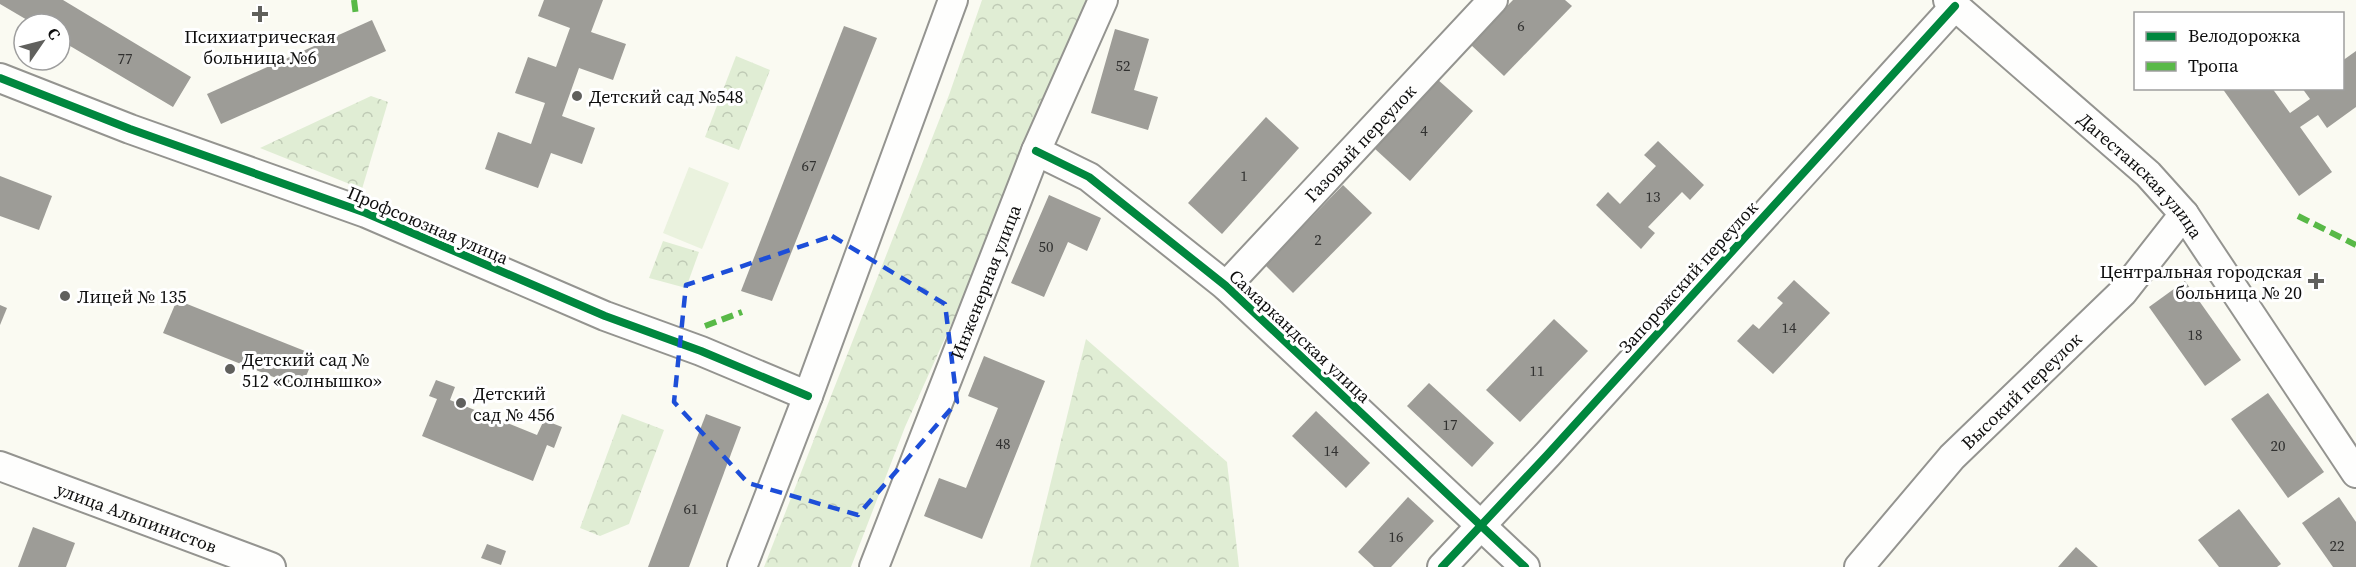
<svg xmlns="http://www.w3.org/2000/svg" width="2356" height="567" viewBox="0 0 2356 567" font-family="'Source Serif 4',serif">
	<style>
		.park { fill: url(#park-crowns) }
		.pitch { fill: #eaf2de }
		.building { fill: #9d9c97 }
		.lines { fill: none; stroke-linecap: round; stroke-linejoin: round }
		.minor-casing { stroke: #949490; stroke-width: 32 }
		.minor { stroke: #fefefd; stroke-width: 28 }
		.quiet { stroke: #58b947; stroke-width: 6; stroke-dasharray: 12 6; stroke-linecap: butt }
		.cycleway-casing { stroke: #fff; stroke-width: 11 }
		.cycleway { stroke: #00873e; stroke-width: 8 }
		.marked { fill: none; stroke: #1d4ed8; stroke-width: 4.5; stroke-dasharray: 12 8; stroke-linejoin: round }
		.poi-dot { fill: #60605d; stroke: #fff; stroke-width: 2 }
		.labels { text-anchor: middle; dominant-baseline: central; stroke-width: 6; stroke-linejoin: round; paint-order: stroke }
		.number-label { font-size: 15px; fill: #313130 }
		.poi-label { font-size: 18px; fill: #0d0d0d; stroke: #fff; text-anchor: start }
		.street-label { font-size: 18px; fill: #0d0d0d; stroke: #fff }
	</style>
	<defs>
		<pattern id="park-crowns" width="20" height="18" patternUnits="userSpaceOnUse" patternTransform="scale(1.5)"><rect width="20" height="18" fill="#e0edd4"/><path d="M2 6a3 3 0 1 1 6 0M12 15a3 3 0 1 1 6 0" fill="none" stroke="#bfcab5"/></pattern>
	</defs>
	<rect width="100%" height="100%" fill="#fafaf2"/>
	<g class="park">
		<polygon points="982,0 1097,0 905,427 851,567 764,567 949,95"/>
		<polygon points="736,56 770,70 739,150 705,137"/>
		<polygon points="371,96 388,102 362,189 260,148"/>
		<polygon points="663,241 699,252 686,288 649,278"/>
		<polygon points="1086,339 1227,462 1239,567 1030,567"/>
		<polygon points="622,414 664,430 629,524 600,536 580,528"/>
	</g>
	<polygon class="pitch" points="689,167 729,183 702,249 663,233"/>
	<g class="building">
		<polygon points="0,0 63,0 191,77 173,107 60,40 60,24 34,24 0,4"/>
		<polygon points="544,0 603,0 591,32 626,44 613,80 579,68 562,116 595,128 582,164 551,153 538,188 485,169 498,132 531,144 545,103 515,93 528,57 556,67 570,28 538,16"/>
		<polygon points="1513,0 1565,0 1572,6 1504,76 1470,44"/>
		<polygon points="372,20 386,51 221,124 207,94"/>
		<polygon points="844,26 877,38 772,301 741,291"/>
		<polygon points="1115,29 1149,39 1134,90 1158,97 1148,130 1091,113"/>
		<polygon points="2356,51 2356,107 2327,128 2318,115 2300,127 2332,172 2299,196 2222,88 2272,88 2290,113 2310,99 2302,88 2342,88 2342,61"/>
		<polygon points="1437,79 1473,111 1410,181 1374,148"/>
		<polygon points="1266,117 1299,148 1222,234 1188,203"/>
		<polygon points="1658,141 1704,185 1690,200 1682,192 1648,227 1655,233 1641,249 1596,205 1608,192 1620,204 1656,166 1644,155"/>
		<polygon points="0,176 52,196 39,230 0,216"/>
		<polygon points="1343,185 1372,213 1293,293 1265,265"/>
		<polygon points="1049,195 1101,218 1087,251 1068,242 1044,297 1011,283"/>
		<polygon points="1794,280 1830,313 1773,374 1737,341 1753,324 1759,329 1783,303 1777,298"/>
		<polygon points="2185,281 2241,360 2205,386 2149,307"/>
		<polygon points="177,300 315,355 301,388 163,333"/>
		<polygon points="0,305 7,308 0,325"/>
		<polygon points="1554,319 1588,351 1520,422 1486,390"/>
		<polygon points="984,356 1045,381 982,539 924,516 939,478 966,488 998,408 968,396"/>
		<polygon points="436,380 455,387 450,400 537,435 544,420 562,427 554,448 547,445 533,481 422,436 437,399 429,396"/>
		<polygon points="1429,383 1494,443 1472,467 1407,406"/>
		<polygon points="2268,393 2324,472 2288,498 2231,419"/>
		<polygon points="1316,411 1370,463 1346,488 1292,436"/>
		<polygon points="706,414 741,427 689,567 648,567"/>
		<polygon points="1408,497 1434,521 1391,567 1374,567 1358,552"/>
		<polygon points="2339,497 2356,522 2356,567 2333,567 2302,523"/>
		<polygon points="2239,509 2281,564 2277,567 2219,567 2198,540"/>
		<polygon points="33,527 75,543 66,567 18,567"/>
		<polygon points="487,544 506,551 501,565 481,558"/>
		<polygon points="2076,547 2098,567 2058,567"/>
	</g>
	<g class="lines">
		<defs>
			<g id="minor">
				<path id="s1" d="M1948,0L2148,174L2184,214L2356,473"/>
				<polyline points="0,78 130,129 366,213 605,316 701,351 808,396"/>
				<polyline points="1036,151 1089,177 1226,286 1525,567"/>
				<path id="s2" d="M1226,286L1493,0"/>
				<path id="s3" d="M0,466L271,567"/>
				<polyline points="742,567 808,396 953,0"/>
				<path id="s4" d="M874,567L1036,151L1103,0"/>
				<polyline points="1442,567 1548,454 1955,6"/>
				<path id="s5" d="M1859,567L1952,457L2123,292L2184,214"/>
			</g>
		</defs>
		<use href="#minor" class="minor-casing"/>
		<use href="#minor" class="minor"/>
		<g class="quiet">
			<polyline points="354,0 356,16"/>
			<polyline points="2298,216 2356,245"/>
			<polyline points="705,326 742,312"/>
		</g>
		<defs>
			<g id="cycleway">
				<polyline points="0,78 130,129 366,213 605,316 701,351 808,396"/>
				<polyline points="1036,151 1089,177 1226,286 1525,567"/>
				<polyline points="1442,567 1548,454 1955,6"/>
			</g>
		</defs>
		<use href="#cycleway" class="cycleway-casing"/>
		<use href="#cycleway" class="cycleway"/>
	</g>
	<path class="marked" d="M832,236L945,304L957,402L858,515L748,483L674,402L686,285Z"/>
	<g class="poi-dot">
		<path d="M257 5h6v6h6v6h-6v6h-6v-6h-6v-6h6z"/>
		<circle cx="577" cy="96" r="6"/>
		<path d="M2313 272h6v6h6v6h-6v6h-6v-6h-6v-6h6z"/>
		<circle cx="65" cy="296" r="6"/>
		<circle cx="230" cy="369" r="6"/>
		<circle cx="461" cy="403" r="6"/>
	</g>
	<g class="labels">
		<g class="number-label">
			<text x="1521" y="25">6</text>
			<text x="125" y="58">77</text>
			<text x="1123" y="65">52</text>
			<text x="1424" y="130">4</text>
			<text x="809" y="165">67</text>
			<text x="1244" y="175">1</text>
			<text x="1653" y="196">13</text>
			<text x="1318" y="239">2</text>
			<text x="1046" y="246">50</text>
			<text x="1789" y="327">14</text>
			<text x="2195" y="334">18</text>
			<text x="1537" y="370">11</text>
			<text x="1450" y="424">17</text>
			<text x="1003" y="443">48</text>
			<text x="2278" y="445">20</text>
			<text x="1331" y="450">14</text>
			<text x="691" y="508">61</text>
			<text x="1396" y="536">16</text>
			<text x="2337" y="545">22</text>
		</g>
		<g class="poi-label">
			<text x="260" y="36" text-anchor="middle">Психиатрическая<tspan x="260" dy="21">больница №6</tspan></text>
			<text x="589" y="96">Детский сад №548</text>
			<text x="2302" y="271" text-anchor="end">Центральная городская<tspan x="2302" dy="21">больница № 20</tspan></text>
			<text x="77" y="296">Лицей № 135</text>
			<text x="242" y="359">Детский сад №<tspan x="242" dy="21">512 «Солнышко»</tspan></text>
			<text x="473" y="393">Детский<tspan x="473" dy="21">сад № 456</tspan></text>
		</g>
		<g class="street-label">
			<text stroke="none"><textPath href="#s2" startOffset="196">Газовый переулок</textPath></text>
			<text stroke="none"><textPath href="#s1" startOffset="261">Дагестанская улица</textPath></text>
			<text transform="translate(428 225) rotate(23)">Профсоюзная улица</text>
			<text transform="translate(1688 277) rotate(-48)">Запорожский переулок</text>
			<text stroke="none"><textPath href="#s4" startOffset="306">Инженерная улица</textPath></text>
			<text transform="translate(1300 336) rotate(43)">Самаркандская улица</text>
			<text stroke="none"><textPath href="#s5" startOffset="240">Высокий переулок</textPath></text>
			<text stroke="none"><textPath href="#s3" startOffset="146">улица Альпинистов</textPath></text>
		</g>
	</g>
	<rect x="2134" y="12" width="210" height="78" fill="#ffffff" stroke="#9e9e9e" stroke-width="1.5"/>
	<rect x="2146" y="32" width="30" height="9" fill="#00873e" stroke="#9e9e9e" stroke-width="1.5"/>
	<text x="2188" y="42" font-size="18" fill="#0d0d0d">Велодорожка</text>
	<rect x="2146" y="62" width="30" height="9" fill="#58b947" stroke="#9e9e9e" stroke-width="1.5"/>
	<text x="2188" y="72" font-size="18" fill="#0d0d0d">Тропа</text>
	<g transform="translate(42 42) rotate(55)"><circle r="28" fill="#ffffff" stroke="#9e9e9e" stroke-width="1.5"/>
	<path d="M0-4.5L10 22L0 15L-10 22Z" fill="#60605d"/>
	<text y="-9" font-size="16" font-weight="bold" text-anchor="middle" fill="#0d0d0d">С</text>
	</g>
</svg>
